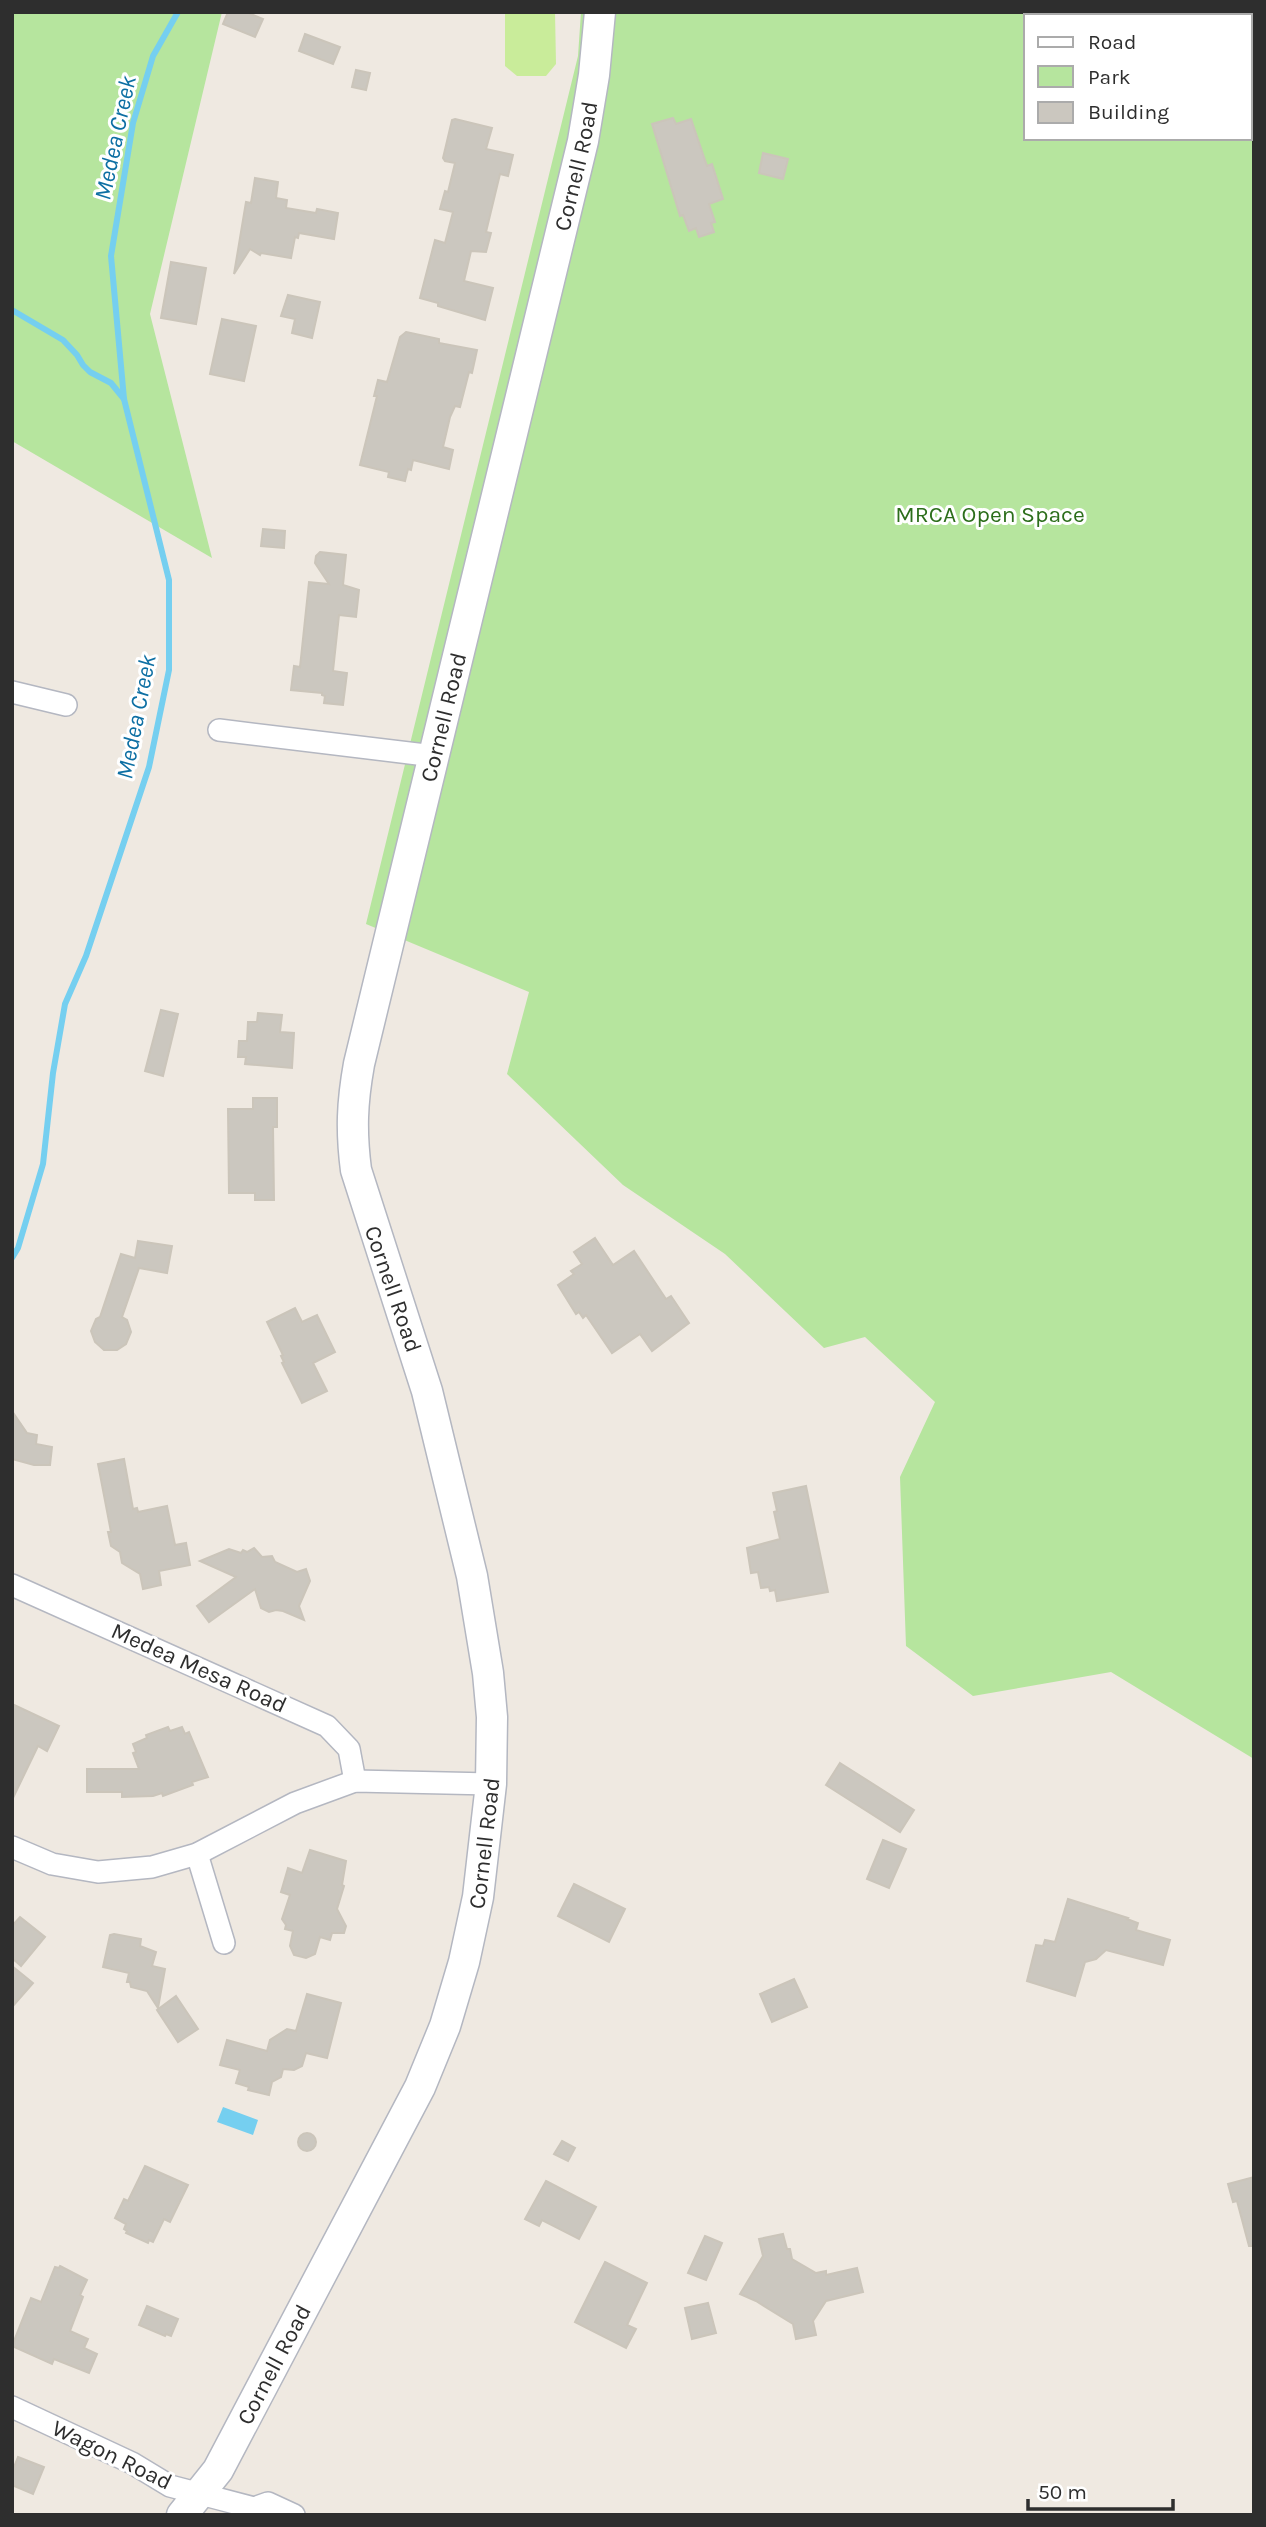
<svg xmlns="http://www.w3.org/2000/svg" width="1266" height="2527" viewBox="0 0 1266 2527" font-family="Karla,sans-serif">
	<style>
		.green { fill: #b6e59e; fill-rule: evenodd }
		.pitch { fill: #c9ec9a }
		.water { fill: #75cff0 }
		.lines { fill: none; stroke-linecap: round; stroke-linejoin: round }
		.stream { stroke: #75cff0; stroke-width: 6 }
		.building { fill: #cbc7bf; stroke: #cbc5ba; stroke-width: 2 }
		.minor-casing { stroke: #b4b7c1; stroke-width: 24 }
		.secondary-casing { stroke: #b4b7c1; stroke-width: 33 }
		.minor { stroke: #fff; stroke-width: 21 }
		.secondary { stroke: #fff; stroke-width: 30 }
		.labels { text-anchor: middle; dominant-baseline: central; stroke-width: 6; stroke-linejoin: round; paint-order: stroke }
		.street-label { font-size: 23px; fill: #2e2e2e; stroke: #fff }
		.park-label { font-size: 23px; fill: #2c6e1b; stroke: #fff }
		.water-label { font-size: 24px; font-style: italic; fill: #0d6fa3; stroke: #fff }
	</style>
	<rect width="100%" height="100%" fill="#efe9e1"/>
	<g class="green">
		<polygon points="12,12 222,12 150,314 212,558 12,441"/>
		<path d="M581,12H1254V1759L1111,1672L973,1696L906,1646L900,1477L935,1402L865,1337L824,1348L725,1254L623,1185L507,1074L529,992L366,924L578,56ZM1026,16H1250V138H1026Z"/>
	</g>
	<polygon class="pitch" points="505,12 555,12 556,64 546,76 517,76 505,66"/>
	<polygon class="water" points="223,2107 258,2120 253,2135 217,2122"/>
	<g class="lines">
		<g class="stream">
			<polyline points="12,310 63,340 77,355 83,365 90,372 111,383 124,399"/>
			<polyline points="12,1258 18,1248 43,1164 53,1073 65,1004 86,956 149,767 169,670 169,580 124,399 111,256 133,123 153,56 178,12"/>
		</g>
	</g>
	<g class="building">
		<polygon points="228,12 246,12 263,19 255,37 223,24"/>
		<polygon points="305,34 340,47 333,64 299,51"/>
		<polygon points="356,70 370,73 366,90 352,87"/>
		<polygon points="673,118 676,124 691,119 707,166 712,164 723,199 709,204 715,222 711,223 714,232 699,237 696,228 689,231 683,215 680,216 652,124"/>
		<polygon points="455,119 492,128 486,149 513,155 508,176 500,174 486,232 491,233 486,252 471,251 464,281 493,288 485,320 438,306 438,303 420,298 435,240 445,243 453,212 440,209 445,191 448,192 455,163 445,161 443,158 452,120"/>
		<polygon points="763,153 788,159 783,179 759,173"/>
		<polygon points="255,178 278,182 276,198 287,200 286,208 316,213 317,209 338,213 334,239 299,233 298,238 295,237 291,258 261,253 260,255 250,249 234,274 246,202 251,203"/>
		<polygon points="171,262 206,268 196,324 161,318"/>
		<polygon points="288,295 320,302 312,338 292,333 295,319 281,316"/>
		<polygon points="222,319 256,326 244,381 210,374"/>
		<polygon points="406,332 439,339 439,343 477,350 472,373 469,372 460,407 455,406 450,417 443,447 453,450 449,469 413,460 411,470 408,469 405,481 388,477 389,472 360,465 377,396 374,396 378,380 387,382 400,337"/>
		<polygon points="263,529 285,531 284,548 261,546"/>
		<polygon points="320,552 346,555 343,585 359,590 356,617 339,615 333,671 347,673 343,705 324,703 325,696 322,695 322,693 291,690 294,666 300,667 309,582 329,584 315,563 316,556"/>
		<polygon points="161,1010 178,1014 163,1076 145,1071"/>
		<polygon points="258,1013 282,1015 280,1032 294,1033 292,1068 245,1064 246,1057 238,1057 239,1041 247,1041 248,1022 257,1022"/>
		<polygon points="253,1098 277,1098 277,1127 273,1127 274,1200 255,1200 255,1193 229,1193 228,1109 253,1109"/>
		<polygon points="595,1238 613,1265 634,1251 666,1299 671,1296 689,1323 652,1351 640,1334 612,1353 586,1315 583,1318 579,1312 576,1314 558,1285 574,1274 571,1271 582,1264 574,1252"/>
		<polygon points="138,1241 172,1246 167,1273 139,1268 122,1317 127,1320 131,1332 126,1344 117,1350 104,1350 95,1342 91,1331 96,1319 100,1317 121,1254 135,1258"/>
		<polygon points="295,1308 302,1322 317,1315 335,1352 313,1363 327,1391 302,1403 282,1363 284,1362 281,1356 283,1355 267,1322"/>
		<polygon points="12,1411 27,1433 37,1435 36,1444 52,1447 50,1465 34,1465 12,1459"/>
		<polygon points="124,1459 133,1509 137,1508 138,1512 167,1506 175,1545 186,1543 190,1565 159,1571 161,1585 143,1589 140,1574 122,1563 120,1552 111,1546 108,1532 111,1532 98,1464"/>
		<polygon points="806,1486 828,1592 777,1601 775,1590 770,1591 769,1587 761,1588 758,1572 751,1573 747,1548 780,1539 774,1512 777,1511 773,1493"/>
		<polygon points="254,1548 262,1557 272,1556 275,1562 297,1572 306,1569 310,1581 299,1606 304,1620 283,1611 276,1610 269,1612 261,1608 255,1589 209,1622 197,1606 236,1577 200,1561 229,1549 241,1553 243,1550 247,1552"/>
		<polygon points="12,1704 59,1726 47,1751 38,1746 12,1800"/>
		<polygon points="168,1727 170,1731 182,1727 185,1734 189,1732 208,1777 192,1782 193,1785 163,1796 162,1793 153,1796 122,1797 122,1792 87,1792 87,1769 139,1769 133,1753 136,1752 133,1744 147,1738 146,1735"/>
		<polygon points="840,1763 914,1810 900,1832 826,1785"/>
		<polygon points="883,1840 906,1849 889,1888 867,1879"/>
		<polygon points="310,1850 346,1861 342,1885 344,1886 337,1909 346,1926 344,1933 332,1933 330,1940 320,1937 315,1954 306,1958 294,1955 290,1946 293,1931 285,1929 286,1925 282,1919 290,1895 281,1892 288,1868 302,1873"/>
		<polygon points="574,1884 625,1909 609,1942 558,1916"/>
		<polygon points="1068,1899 1128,1918 1127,1919 1138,1923 1136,1930 1170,1940 1163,1965 1106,1950 1096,1959 1085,1962 1075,1996 1027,1981 1036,1945 1043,1946 1045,1940 1055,1942"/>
		<polygon points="20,1917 45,1937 21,1966 12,1958 12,1926"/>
		<polygon points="114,1934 141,1939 140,1946 156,1952 152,1966 165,1969 158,2008 147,1991 131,1987 130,1982 127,1982 129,1973 103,1967 110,1935"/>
		<polygon points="12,1966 33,1983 12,2007"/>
		<polygon points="794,1979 807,2007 772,2022 760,1994"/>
		<polygon points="307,1994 341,2003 327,2058 306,2053 302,2066 294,2070 283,2069 281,2077 272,2082 269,2095 248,2090 249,2087 236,2083 240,2070 220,2065 227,2040 267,2051 270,2040 287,2029 296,2031"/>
		<polygon points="176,1996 198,2029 178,2042 157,2010"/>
		<circle cx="307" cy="2142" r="9"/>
		<polygon points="562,2141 575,2148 568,2161 554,2154"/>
		<polygon points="145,2166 188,2185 170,2222 164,2219 153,2242 149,2240 148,2243 126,2233 127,2231 124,2229 126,2224 115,2218 124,2199 128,2201"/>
		<polygon points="1254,2177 1254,2246 1249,2246 1237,2201 1233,2202 1228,2184"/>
		<polygon points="546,2181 596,2207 579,2239 542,2220 539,2226 525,2219"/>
		<polygon points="783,2234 787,2249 790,2249 792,2259 816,2273 826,2271 826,2275 857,2268 863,2292 826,2301 813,2321 816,2335 796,2339 793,2324 756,2301 740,2294 763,2256 759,2239"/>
		<polygon points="705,2236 722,2243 706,2280 688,2273"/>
		<polygon points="605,2262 647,2283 627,2325 636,2329 626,2348 575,2322"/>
		<polygon points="60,2266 87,2280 80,2295 83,2297 70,2331 88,2339 84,2348 97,2354 89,2373 54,2359 52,2364 12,2346 31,2298 41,2302 55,2267 59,2268"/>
		<polygon points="708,2303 716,2333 692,2339 685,2308"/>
		<polygon points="147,2306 178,2319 171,2336 166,2334 165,2336 139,2325"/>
		<polygon points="18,2457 44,2467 33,2494 12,2485 12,2472"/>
	</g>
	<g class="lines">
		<defs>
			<g id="minor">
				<polyline points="12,692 66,705"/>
				<polyline points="219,730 434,756"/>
				<polyline points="12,1585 327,1726 349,1749 355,1781"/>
				<polyline points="12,1847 52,1864 98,1872 152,1867 197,1854 295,1803 355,1781 491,1784"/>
				<polyline points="197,1854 224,1943"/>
				<polyline points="12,2407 132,2463 170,2486 254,2508 268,2503 294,2515"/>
			</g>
			<g id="secondary">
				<path id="s1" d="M182,2515L218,2470L420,2087L445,2026L464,1962L478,1897L491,1784L492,1717L488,1673L472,1576L427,1391L356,1170C351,1131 352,1103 359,1064L583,141L594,75L600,12"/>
			</g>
		</defs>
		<use href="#minor" class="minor-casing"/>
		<use href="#secondary" class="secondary-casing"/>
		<use href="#minor" class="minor"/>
		<use href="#secondary" class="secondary"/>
	</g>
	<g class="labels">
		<g class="street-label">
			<text stroke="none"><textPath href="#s1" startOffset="2466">Cornell Road</textPath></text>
			<text stroke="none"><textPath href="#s1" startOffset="1899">Cornell Road</textPath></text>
			<text transform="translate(393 1289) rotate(71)">Cornell Road</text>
			<text transform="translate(199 1668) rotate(24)">Medea Mesa Road</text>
			<text stroke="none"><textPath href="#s1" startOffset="744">Cornell Road</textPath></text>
			<text stroke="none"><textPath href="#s1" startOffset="177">Cornell Road</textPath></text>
			<text transform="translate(112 2455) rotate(26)">Wagon Road</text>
		</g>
		<g class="park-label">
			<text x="990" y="514">MRCA Open Space</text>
		</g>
		<g class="water-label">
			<text transform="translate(115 138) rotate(-78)">Medea Creek</text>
			<text transform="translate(136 717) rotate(-79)">Medea Creek</text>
		</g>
	</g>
	<rect width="1266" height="2527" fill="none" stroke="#2e2e2e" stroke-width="28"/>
	<rect x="1024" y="14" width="228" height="126" fill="#ffffff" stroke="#ababab" stroke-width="2"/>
	<rect x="1038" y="37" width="35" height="10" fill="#ffffff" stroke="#ababab" stroke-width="2"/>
	<text x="1088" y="49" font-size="21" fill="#2e2e2e">Road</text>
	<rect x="1038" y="66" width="35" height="21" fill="#b6e59e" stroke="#ababab" stroke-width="2"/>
	<text x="1088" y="84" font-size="21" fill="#2e2e2e">Park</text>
	<rect x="1038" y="102" width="35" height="21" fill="#cbc7bf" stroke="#ababab" stroke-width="2"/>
	<text x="1088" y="119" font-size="21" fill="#2e2e2e">Building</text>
	<path d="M1028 2499v10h145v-10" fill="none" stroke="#2e2e2e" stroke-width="3.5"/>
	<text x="1038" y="2499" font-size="21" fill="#2e2e2e" stroke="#ffffff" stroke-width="5" paint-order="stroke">50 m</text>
</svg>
